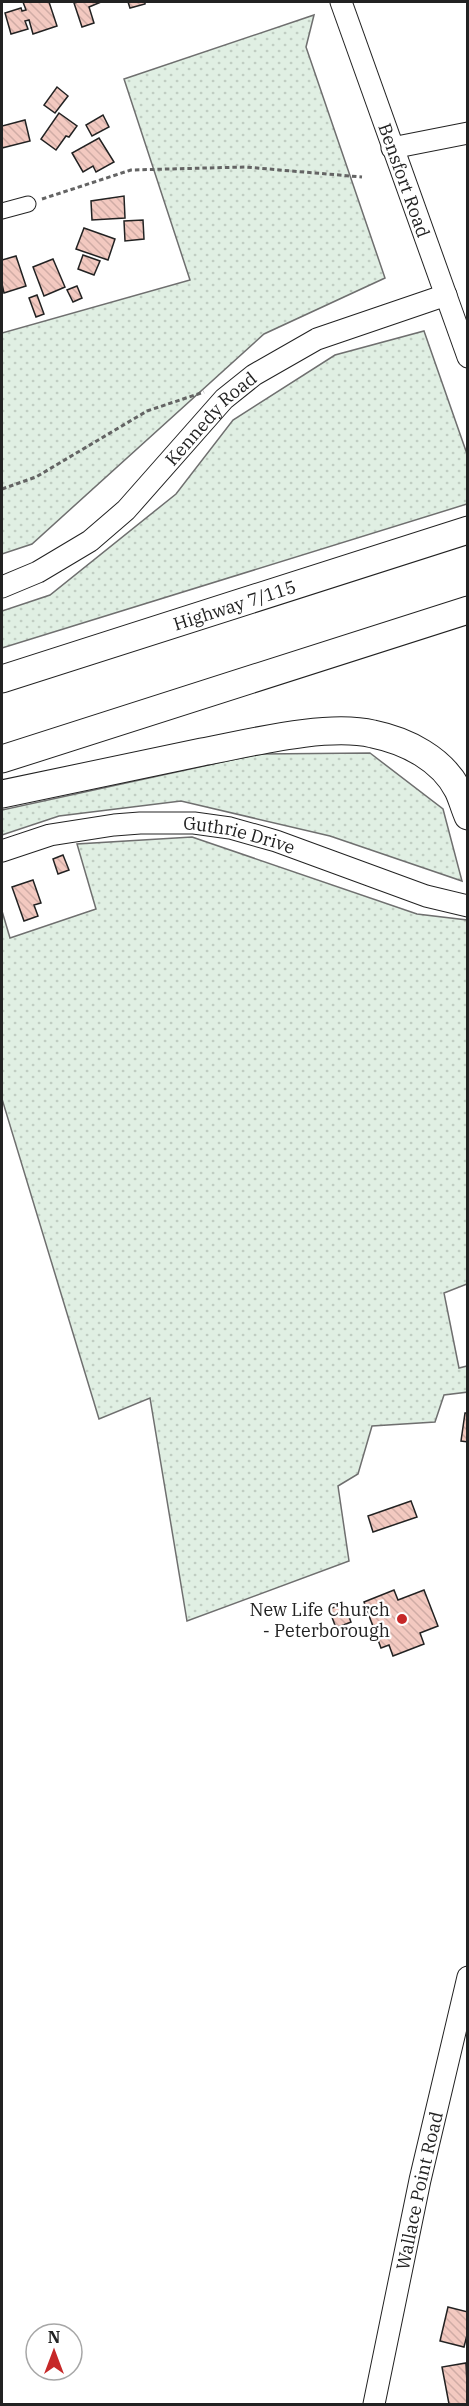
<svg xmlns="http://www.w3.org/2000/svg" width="469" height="2406" viewBox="0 0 469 2406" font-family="'IBM Plex Serif',serif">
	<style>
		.green { fill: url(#green-dots); stroke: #6f6f6f; stroke-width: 1.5 }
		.building { fill: url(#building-back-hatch); stroke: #222; stroke-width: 1.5 }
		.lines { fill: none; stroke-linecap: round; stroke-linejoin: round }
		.street-casing { stroke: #222; stroke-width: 17 }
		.secondary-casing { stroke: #222; stroke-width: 23 }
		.highway-casing { stroke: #222; stroke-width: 29 }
		.path { stroke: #646464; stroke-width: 3; stroke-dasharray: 4.5 3; stroke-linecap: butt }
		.street { stroke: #fff; stroke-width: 15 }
		.secondary { stroke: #fff; stroke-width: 21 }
		.highway { stroke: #fff; stroke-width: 27 }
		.poi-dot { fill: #c62828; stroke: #fff; stroke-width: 2 }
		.labels { text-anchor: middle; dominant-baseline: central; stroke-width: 4.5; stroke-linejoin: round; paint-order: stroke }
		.street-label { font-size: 18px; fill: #222; stroke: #fff }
		.poi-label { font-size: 18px; fill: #222; stroke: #fff; text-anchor: end }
	</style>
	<defs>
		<pattern id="green-dots" width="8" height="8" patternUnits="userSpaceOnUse" patternTransform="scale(1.5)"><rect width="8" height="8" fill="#e0efe3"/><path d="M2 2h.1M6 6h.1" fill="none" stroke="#c0cdc2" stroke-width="1.8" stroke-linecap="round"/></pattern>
		<pattern id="building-back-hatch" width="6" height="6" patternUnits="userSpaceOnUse" patternTransform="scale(1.5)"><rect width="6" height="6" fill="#f3c9c0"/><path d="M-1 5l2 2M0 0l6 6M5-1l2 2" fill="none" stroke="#d0aca5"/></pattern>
	</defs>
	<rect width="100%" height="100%" fill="#fff"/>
	<g class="green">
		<polygon points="314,15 306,47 385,278 264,334 32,544 2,554 2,333 190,280 124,79"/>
		<polygon points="424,331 467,454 467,504 2,648 2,611 50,595 176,494 233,420 335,355"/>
		<polygon points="370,753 443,809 462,881 330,836 181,801 59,816 2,835 2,810 259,754"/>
		<polygon points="192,837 417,914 467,920 467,1284 444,1293 459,1368 467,1366 468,1392 444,1395 435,1422 372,1426 358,1474 338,1486 349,1561 187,1621 150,1398 99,1419 2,1099 2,911 10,938 96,909 77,844"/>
	</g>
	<g class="building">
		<polygon points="23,2 49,2 57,26 33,34 29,20 25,21 28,29 11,34 5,13 21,8 22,11 26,10"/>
		<polygon points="78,2 101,2 89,7 94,23 82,27 74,3"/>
		<polygon points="128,2 145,2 145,4 130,8"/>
		<polygon points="57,87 68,96 55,113 44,105"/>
		<polygon points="59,113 77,126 69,137 66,136 56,150 41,139"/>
		<polygon points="103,115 109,127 92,136 86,125"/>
		<polygon points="25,120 30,141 2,148 2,126"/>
		<polygon points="99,138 114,162 96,172 93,166 83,172 72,153"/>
		<polygon points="124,196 125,218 92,220 91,201"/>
		<polygon points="143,220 144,239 125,241 124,221"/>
		<polygon points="84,228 115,239 108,260 76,249"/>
		<polygon points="83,255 100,261 94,275 78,269"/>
		<polygon points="16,256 26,286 4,293 2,284 2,260"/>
		<polygon points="53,259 65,287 44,296 33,267"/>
		<polygon points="77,286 82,298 73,302 67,290"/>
		<polygon points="37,295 44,314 36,317 29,298"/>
		<polygon points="63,855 69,870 58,874 53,859"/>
		<polygon points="33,880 41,903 34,905 38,916 24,921 12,887"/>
		<polygon points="465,1413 468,1413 468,1442 461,1441"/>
		<polygon points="411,1501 417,1517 373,1532 368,1516"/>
		<polygon points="394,1590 398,1600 424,1590 438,1626 420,1633 424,1644 393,1656 389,1645 381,1648 364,1602"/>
		<polygon points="344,1604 351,1622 336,1628 329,1609"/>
		<polygon points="448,2307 468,2312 468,2331 464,2347 440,2341"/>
		<polygon points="466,2363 468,2404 449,2404 442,2367"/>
	</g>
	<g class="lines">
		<defs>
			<polyline id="street" points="2,211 28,204"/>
			<g id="secondary">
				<path id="s1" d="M341,2L468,357"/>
				<polyline points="392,148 468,133"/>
				<path id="s2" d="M2,587L38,572L90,541L126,510L224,399L254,375L317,339L446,295"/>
				<path id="s3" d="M2,851L50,835L114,825L140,823H194L230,828L276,841L426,896L468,906"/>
				<path id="s4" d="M374,2404L420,2180L468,1977"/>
			</g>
			<g id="highway">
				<path id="s5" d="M2,679L468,530"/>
				<polyline points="2,759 468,610"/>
				<path d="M2,794C68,780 135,766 202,752C250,743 327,723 373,734C407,741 442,759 458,790C462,798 464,807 468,816"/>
			</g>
		</defs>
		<use href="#street" class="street-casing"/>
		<use href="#secondary" class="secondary-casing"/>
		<use href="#highway" class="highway-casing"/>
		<g class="path">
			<polyline points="42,199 131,170 245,167 362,177"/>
			<polyline points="2,489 36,477 147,411 204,392"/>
		</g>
		<use href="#street" class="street"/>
		<use href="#secondary" class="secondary"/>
		<use href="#highway" class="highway"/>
	</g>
	<circle class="poi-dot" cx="402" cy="1619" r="6"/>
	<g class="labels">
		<g class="street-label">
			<text stroke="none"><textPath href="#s1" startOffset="189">Bensfort Road</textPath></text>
			<text stroke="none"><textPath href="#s2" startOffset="272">Kennedy Road</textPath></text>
			<text stroke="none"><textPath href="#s5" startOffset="244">Highway 7/115</textPath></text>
			<text stroke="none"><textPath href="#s3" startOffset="242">Guthrie Drive</textPath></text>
			<text stroke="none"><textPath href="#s4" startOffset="218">Wallace Point Road</textPath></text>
		</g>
		<g class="poi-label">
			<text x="390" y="1609">New Life Church<tspan x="390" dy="21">- Peterborough</tspan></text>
		</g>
	</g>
	<rect width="469" height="2406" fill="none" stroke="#222222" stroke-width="6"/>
	<g transform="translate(54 2352)"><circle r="28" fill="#ffffff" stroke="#a7a7a7" stroke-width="1.5"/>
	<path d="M0-4.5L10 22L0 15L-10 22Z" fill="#c62828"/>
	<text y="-9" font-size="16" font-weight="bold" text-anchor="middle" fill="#222222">N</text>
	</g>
</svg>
